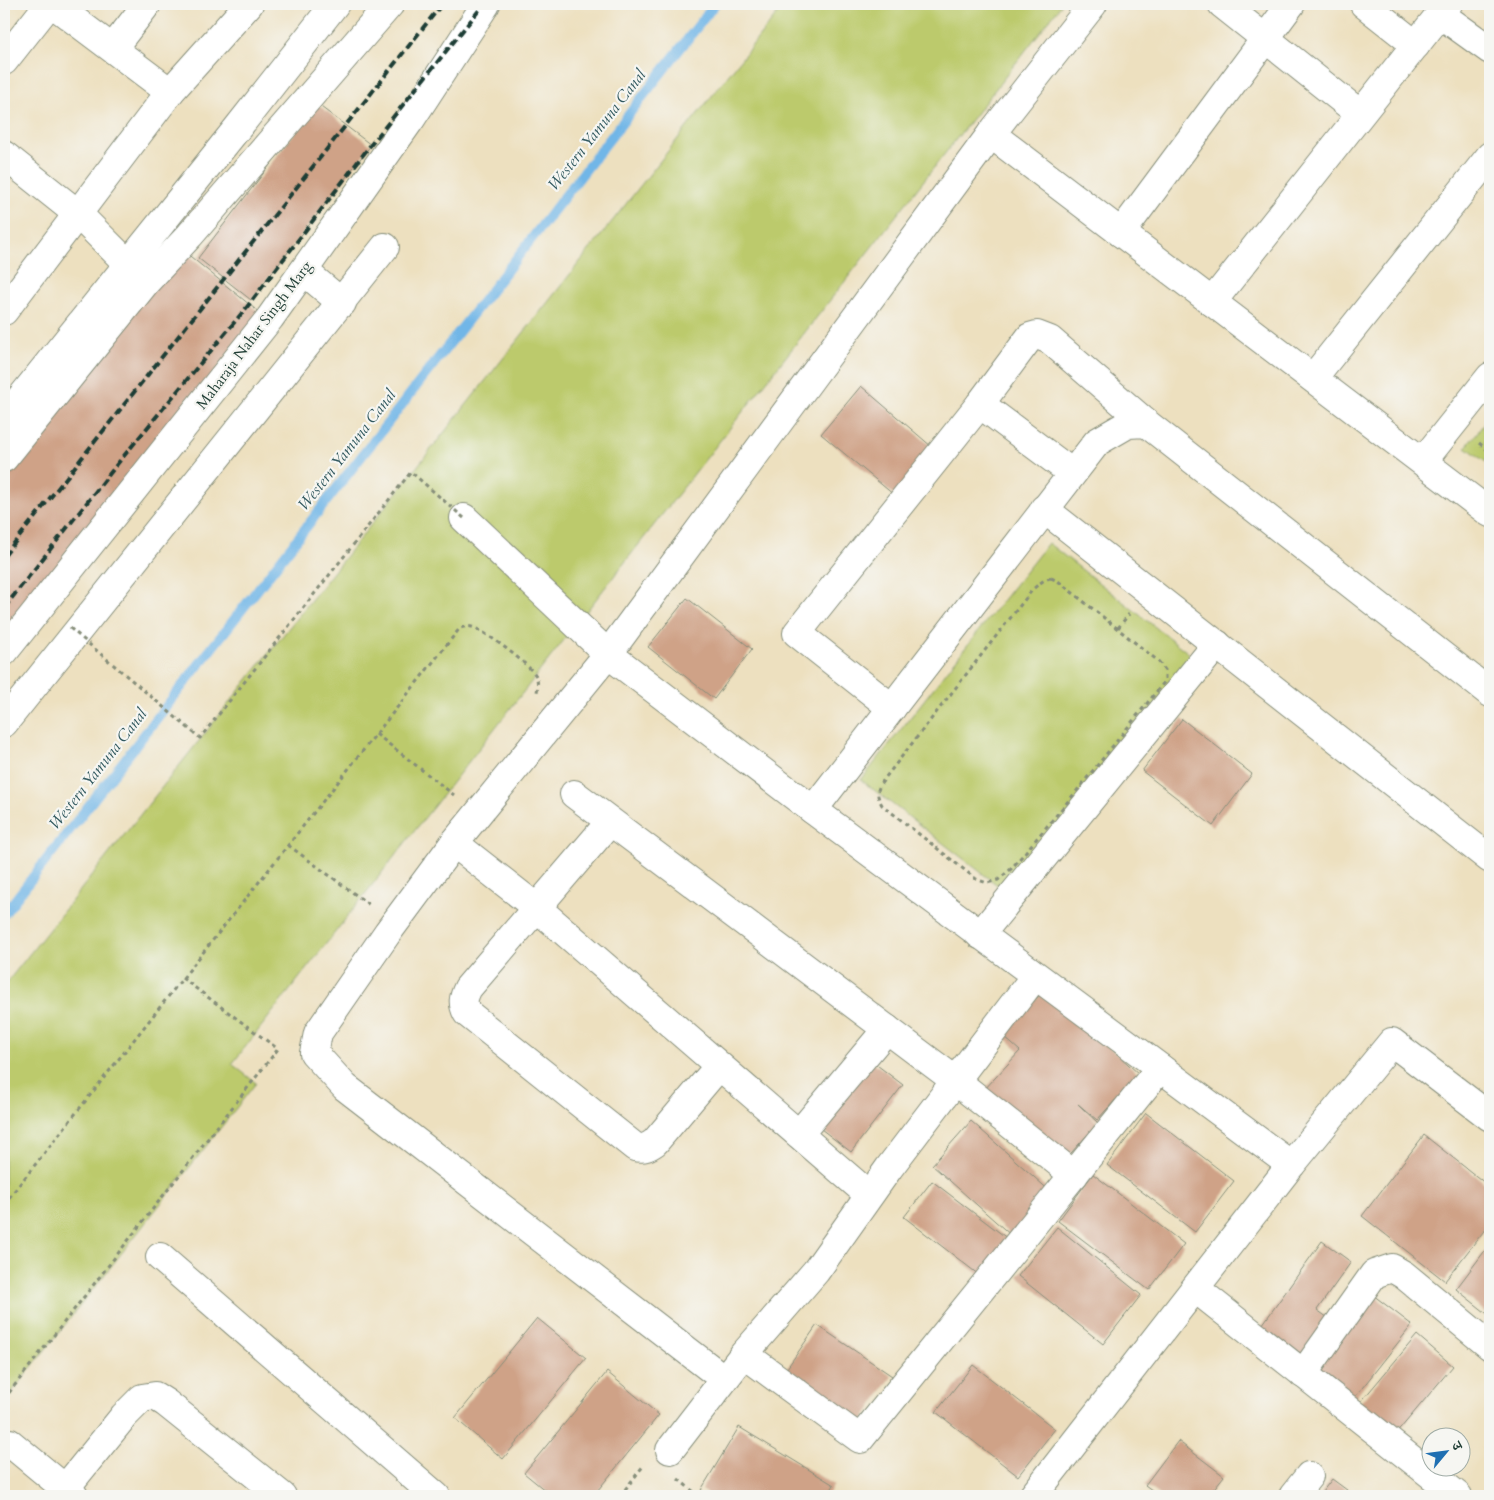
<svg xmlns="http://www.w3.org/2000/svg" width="1494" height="1500" viewBox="0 0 1494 1500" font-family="Cardo,'Noto Serif Devanagari',serif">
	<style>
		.green { fill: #bcca6c; stroke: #6e8450 }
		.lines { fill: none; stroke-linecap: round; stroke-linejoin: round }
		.stream { stroke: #71b6e7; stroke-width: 10 }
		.building { fill: #cfa287 }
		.minor-casing { stroke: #868e7a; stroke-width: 30 }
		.major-casing { stroke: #868e7a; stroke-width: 30 }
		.path { stroke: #868e7a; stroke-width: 3; stroke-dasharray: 4 4; stroke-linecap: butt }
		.minor { stroke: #fff; stroke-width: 28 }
		.major { stroke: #fff; stroke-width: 28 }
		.rail { stroke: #1f3d34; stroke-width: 4; stroke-dasharray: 8 4; stroke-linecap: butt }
		.path-bridge { stroke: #868e7a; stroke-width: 3; stroke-dasharray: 4 4; stroke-linecap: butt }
		.labels { text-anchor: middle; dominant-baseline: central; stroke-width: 4.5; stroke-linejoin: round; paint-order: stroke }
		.street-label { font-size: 15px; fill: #1f3d34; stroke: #f6f6f2 }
		.water-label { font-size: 16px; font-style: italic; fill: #345b61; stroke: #f6f6f2 }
	</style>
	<rect width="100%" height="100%" fill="#f6f6f2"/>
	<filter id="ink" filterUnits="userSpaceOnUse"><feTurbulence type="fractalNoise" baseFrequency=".02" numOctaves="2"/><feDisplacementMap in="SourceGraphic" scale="10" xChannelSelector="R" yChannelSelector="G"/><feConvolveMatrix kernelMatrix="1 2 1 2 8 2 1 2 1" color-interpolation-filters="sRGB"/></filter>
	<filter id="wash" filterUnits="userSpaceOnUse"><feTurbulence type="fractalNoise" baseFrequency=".0096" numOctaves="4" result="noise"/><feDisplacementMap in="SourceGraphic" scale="20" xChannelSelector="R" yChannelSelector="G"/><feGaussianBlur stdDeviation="1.12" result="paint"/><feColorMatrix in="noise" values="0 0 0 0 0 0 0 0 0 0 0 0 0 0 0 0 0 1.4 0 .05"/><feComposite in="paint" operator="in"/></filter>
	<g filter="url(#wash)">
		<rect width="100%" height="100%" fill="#ede0bf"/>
		<g class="green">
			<polygon points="785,4 1062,4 232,1064 256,1083 4,1402 4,986"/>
			<polygon points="1490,416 1490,465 1466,447"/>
			<polygon points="1048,543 1196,659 1009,894 861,780"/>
		</g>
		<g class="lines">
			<polyline class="stream" points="4,914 715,4"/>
		</g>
		<g id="blocks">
			<g class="building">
				<polygon points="317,104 371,145 251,300 198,258"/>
				<polygon points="180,248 266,318 4,643 4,468"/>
				<polygon points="861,386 939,453 900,500 821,434"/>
				<polygon points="687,598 752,649 714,699 648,647"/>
				<polygon points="1182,719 1252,774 1213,826 1142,771"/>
				<polygon points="1045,989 1139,1074 1097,1120 1078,1104 1098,1123 1062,1163 983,1091 1020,1051 1003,1036"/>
				<polygon points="873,1062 903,1085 851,1152 821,1129"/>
				<polygon points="1146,1113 1234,1181 1195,1232 1107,1165"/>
				<polygon points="971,1121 1052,1193 1013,1237 932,1165"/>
				<polygon points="1424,1135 1490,1187 1490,1223 1445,1281 1362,1216"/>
				<polygon points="1093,1174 1184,1244 1149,1290 1058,1221"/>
				<polygon points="932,1181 1012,1242 983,1278 904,1217"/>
				<polygon points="1057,1227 1141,1295 1103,1344 1018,1276"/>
				<polygon points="1322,1241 1351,1262 1317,1310 1331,1320 1303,1359 1260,1328"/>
				<polygon points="1490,1244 1490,1316 1456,1289"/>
				<polygon points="1373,1295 1412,1325 1355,1397 1317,1367"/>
				<polygon points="537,1318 586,1358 503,1459 455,1418"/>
				<polygon points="817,1325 892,1376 861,1423 785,1371"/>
				<polygon points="1417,1335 1453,1366 1395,1435 1359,1404"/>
				<polygon points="973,1365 1055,1429 1018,1476 936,1412"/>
				<polygon points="607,1372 659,1415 593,1496 552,1496 524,1473"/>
				<polygon points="739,1427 834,1485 827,1496 711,1496 701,1490"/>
				<polygon points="1178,1441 1224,1476 1208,1496 1160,1496 1145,1485"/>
				<polygon points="1332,1479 1355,1496 1319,1496"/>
			</g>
		</g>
	</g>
	<g filter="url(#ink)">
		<use href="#blocks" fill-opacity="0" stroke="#868e7a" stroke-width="1"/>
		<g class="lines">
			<defs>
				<g id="minor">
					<polyline points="53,4 170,92"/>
					<polyline points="1222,4 1360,114"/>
					<polyline points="1364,4 1416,45"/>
					<polyline points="1440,14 1490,50"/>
					<polyline points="113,48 147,4"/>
					<polyline points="4,61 49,4"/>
					<polyline points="991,134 1490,513"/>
					<polyline points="4,155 78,214 141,277"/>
					<polyline points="1121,233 1291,4"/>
					<polyline points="304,271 342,303"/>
					<polyline points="1212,302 1448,4"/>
					<polyline points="4,311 170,92 249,4"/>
					<polyline points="1313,378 1490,156"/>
					<polyline points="980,404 1072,473"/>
					<polyline points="4,419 236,130 335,4"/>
					<polyline points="1423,461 1490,377"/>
					<polyline points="1044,509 1490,859"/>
					<polyline points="464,518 608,654 813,810 1291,1165"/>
					<polyline points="892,708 797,633 980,404 1030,337 1037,335 1050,340 1146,423"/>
					<polyline points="4,723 385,247"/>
					<polyline points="574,794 956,1081 1074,1175"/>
					<polyline points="813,810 1097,442 1128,424 1146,423 1490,693"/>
					<path d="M610,822L468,988C463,998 462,1003 467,1013L635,1147C644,1149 648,1147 655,1142L719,1066"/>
					<polyline points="454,843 537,908 869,1195"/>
					<polyline points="980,935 1217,644"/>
					<polyline points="799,1134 887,1029"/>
					<polyline points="160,1257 436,1496"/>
					<polyline points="1196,1289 1458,1496"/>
					<polyline points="744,1354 860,1439 1160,1068"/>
					<polyline points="1303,1374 1374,1274 1392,1268 1404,1275 1490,1346"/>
					<polyline points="724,1379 345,1087 314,1053 318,1033 388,932 454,843 608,654 991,134 1093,4"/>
					<polyline points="10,1443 74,1496"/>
					<polyline points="670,1450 744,1354 816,1271 889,1168 1035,976"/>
					<polyline points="59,1496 124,1416 142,1398 155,1396 166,1403 282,1496"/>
					<polyline points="1033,1496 1291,1165 1392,1042 1490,1117"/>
					<polyline points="1293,1496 1309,1476"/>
				</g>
				<g id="major">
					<polyline points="4,458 146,282 190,235 390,4"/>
					<polyline points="4,652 270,318 411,119 486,4"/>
				</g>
			</defs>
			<use href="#minor" class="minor-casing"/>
			<use href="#major" class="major-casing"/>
			<g class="path">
				<polyline points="1479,443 1490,452"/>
				<path d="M1051,578L1058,581L1158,661L1165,670V681L1075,793L1011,869L998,880L987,883L976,879L882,805C875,793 877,789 885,778L1033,589C1039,584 1044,579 1051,578Z"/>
				<polyline points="1118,628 1129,614"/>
				<polyline points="376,734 454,795"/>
				<polyline points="288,845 371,906"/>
				<path d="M4,1204L460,628C464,627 468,626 472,627C484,630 530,665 536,676C538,681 538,687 537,692"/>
				<polyline points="4,1399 278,1049 182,978"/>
				<polyline points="678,1479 699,1496"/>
				<polyline points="620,1496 644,1465"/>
			</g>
			<use href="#minor" class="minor"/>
			<use href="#major" class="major"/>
			<g class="rail">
				<polyline points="4,556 442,4"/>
				<polyline points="4,608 118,463 247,307 369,147 484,4"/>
			</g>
			<polyline class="path-bridge" points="70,628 200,738 411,472 464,518"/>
		</g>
	</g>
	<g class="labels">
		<g class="street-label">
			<text transform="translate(254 335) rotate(-53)">Maharaja Nahar Singh Marg</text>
		</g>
		<g class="water-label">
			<text transform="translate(597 130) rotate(-52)">Western Yamuna Canal</text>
			<text transform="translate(347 450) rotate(-52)">Western Yamuna Canal</text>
			<text transform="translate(98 769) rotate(-52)">Western Yamuna Canal</text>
		</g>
	</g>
	<rect width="1494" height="1500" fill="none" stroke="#f6f6f2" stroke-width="20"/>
	<g transform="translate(1446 1452) rotate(61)"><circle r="24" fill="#f6f6f2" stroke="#a0aca6"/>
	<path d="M0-4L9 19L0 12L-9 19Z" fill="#1f6fb2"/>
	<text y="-8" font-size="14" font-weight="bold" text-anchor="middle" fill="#1f3d34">उ</text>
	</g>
</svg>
